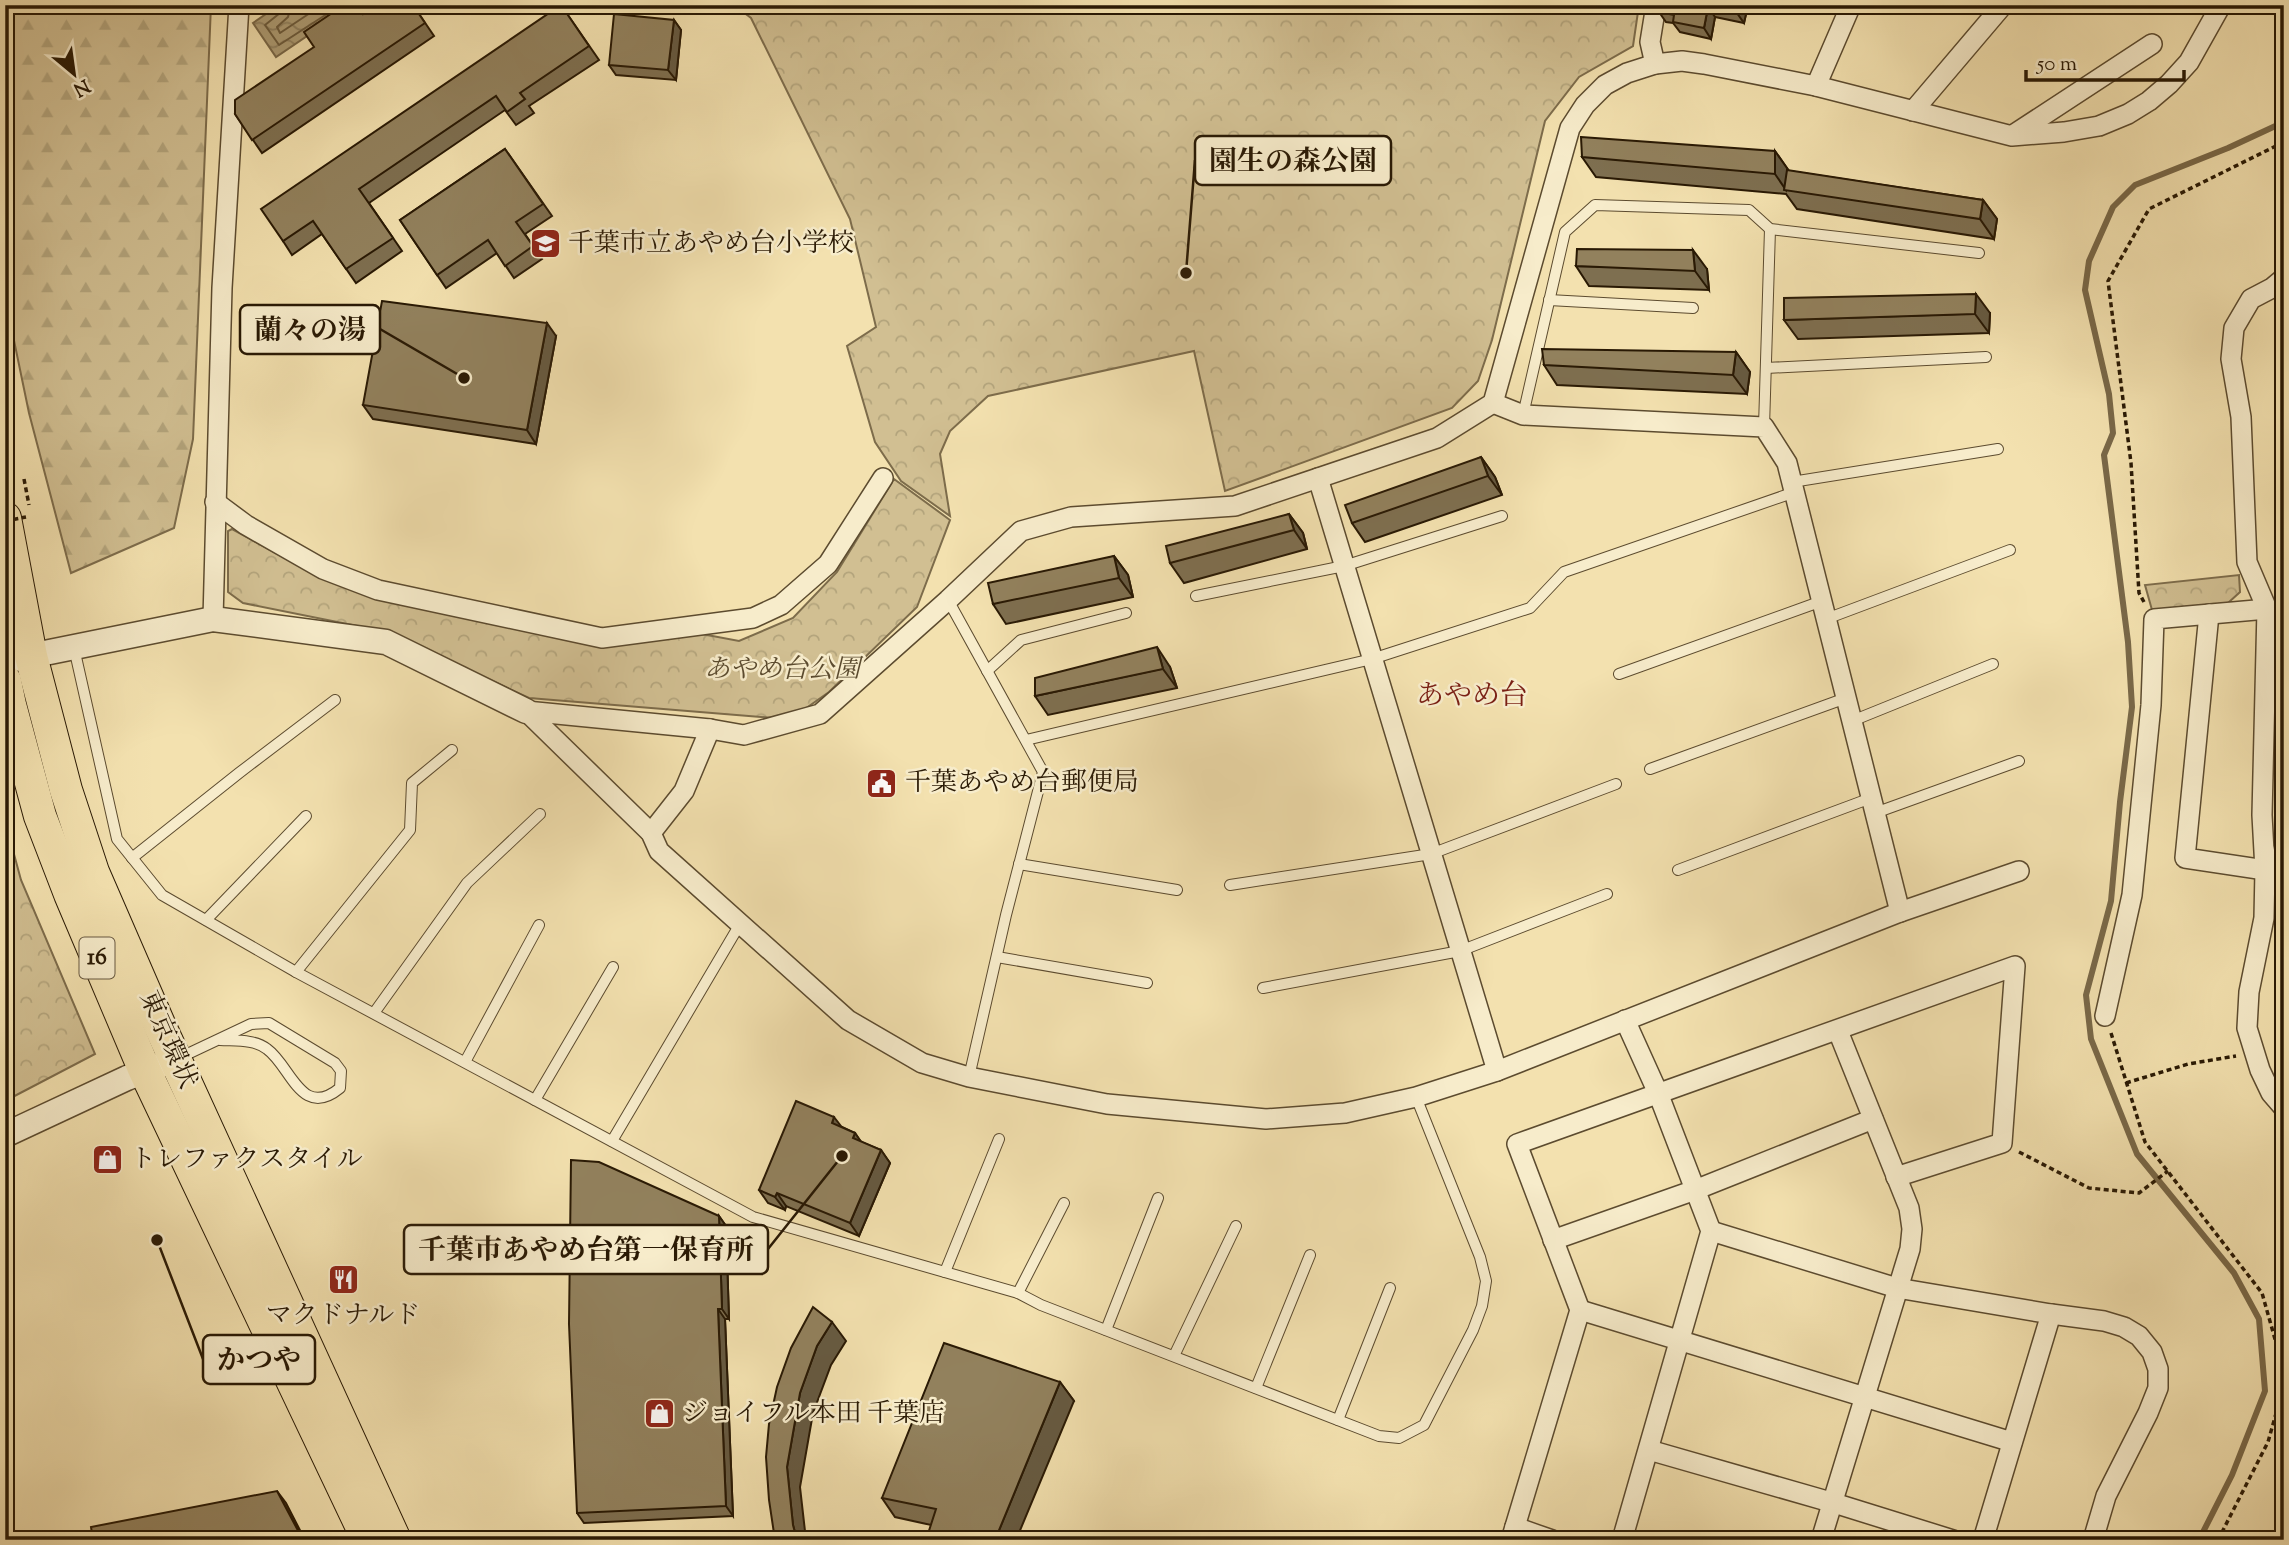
<svg xmlns="http://www.w3.org/2000/svg" width="2289" height="1545" viewBox="0 0 2289 1545" font-family="'Sorts Mill Goudy','Noto Serif JP',serif">
	<style>
		.forest { fill: url(#forest-firs); stroke: #7d6c4b; stroke-width: 2 }
		.park { fill: url(#park-crowns); stroke: #7d6c4b; stroke-width: 2 }
		.water { fill: url(#water-waves); stroke: #796848; stroke-width: 2 }
		.lines { fill: none; stroke-linecap: round; stroke-linejoin: round }
		.shore { stroke: #6c5b3c; stroke-width: 2 }
		.stream { stroke: #796848; stroke-width: 6 }
		.service-casing { stroke: #5c4b2f; stroke-width: 12 }
		.minor-casing { stroke: #5c4b2f; stroke-width: 22 }
		.tertiary-casing { stroke: #5c4b2f; stroke-width: 27 }
		.trunk-casing { stroke: #291904; stroke-width: 34 }
		.path { stroke: #291904; stroke-width: 3.5; stroke-dasharray: 5 3.5; stroke-linecap: butt }
		.service { stroke: #f7eccb; stroke-width: 10 }
		.minor { stroke: #f7eccb; stroke-width: 19 }
		.tertiary { stroke: #f7eccb; stroke-width: 24 }
		.trunk { stroke: #f3e1af; stroke-width: 32 }
		.path-bridge { stroke: #291904; stroke-width: 3.5; stroke-dasharray: 5 3.5; stroke-linecap: butt }
		.wall { fill: #7e6f50; stroke: #291904; stroke-width: 2 }
		.shaded-wall { fill: #665a41; stroke: #291904; stroke-width: 2 }
		.building { fill: #92815d; stroke: #291904; stroke-width: 2 }
		.labels { text-anchor: middle; dominant-baseline: central; stroke-width: 5; stroke-linejoin: round; paint-order: stroke }
		.shield { fill: #f7eccb; stroke: #675840; stroke-width: 2 }
		.shield-label { font-size: 24px; font-weight: bold; fill: #291904 }
		.poi-label { font-size: 26px; fill: #291904; stroke: #f7eccb; text-anchor: start }
		.park-label { font-size: 26px; font-style: italic; fill: #5b4b2f; stroke: #f7eccb }
		.street-label { font-size: 26px; fill: #291904; stroke: #f7eccb }
		.neighbourhood-label { font-size: 28px; fill: #7a1f14; stroke: #f7eccb }
		.leader { fill: none; stroke: #291904; stroke-width: 2.5 }
		.callout-dot { fill: #291904; stroke: #f7eccb; stroke-width: 2.5 }
		.callout { fill: #f7eccb; stroke: #291904; stroke-width: 2.5 }
		.callout-label { font-size: 28px; text-anchor: middle; font-weight: bold; fill: #291904 }
	</style>
	<defs>
		<pattern id="forest-firs" width="22" height="20" patternUnits="userSpaceOnUse" patternTransform="scale(1.75)"><rect width="22" height="20" fill="#d1bf92"/><path d="M5 1l3.5 6h-7zM16 11l3.5 6h-7z" fill="#b3a47c"/></pattern>
		<pattern id="park-crowns" width="20" height="18" patternUnits="userSpaceOnUse" patternTransform="scale(1.75)"><rect width="20" height="18" fill="#d1bf92"/><path d="M2 6a3 3 0 1 1 6 0M12 15a3 3 0 1 1 6 0" fill="none" stroke="#b3a47c"/></pattern>
		<pattern id="water-waves" width="16" height="10" patternUnits="userSpaceOnUse" patternTransform="scale(1.75)"><rect width="16" height="10" fill="#ae9d75"/><path d="M0 5q4-4 8 0t8 0" fill="none" stroke="#8e7f5e"/></pattern>
	</defs>
	<rect width="100%" height="100%" fill="#f3e1af"/>
	<filter id="stains"><feTurbulence type="fractalNoise" baseFrequency=".00286" numOctaves="4"/><feColorMatrix values="0 0 0 0 .2 0 0 0 0 .09 0 0 0 0 .02 0 0 0 .5 -.17"/></filter>
	<radialGradient id="worn" r=".72"><stop offset=".6" stop-color="#630" stop-opacity="0"/><stop offset="1" stop-color="#630" stop-opacity=".3"/></radialGradient>
	<polygon class="forest" points="5,5 211,5 193,439 174,528 71,573 29,413 5,297"/>
	<g class="park">
		<polygon points="734,5 1639,5 1633,46 1579,77 1545,121 1492,340 1478,381 1452,408 1225,491 1194,351 988,396 950,431 940,454 950,516 901,481 875,442 847,346 876,327 850,219 751,18"/>
		<polygon points="894,479 950,520 917,607 829,692 802,711 774,718 529,698 387,632 243,603 228,592 228,531 232,529 318,576 598,644 702,634 739,641 793,618 837,572"/>
		<polygon points="2239,575 2240,592 2228,603 2152,610 2145,585"/>
		<polygon points="5,821 21,880 95,1054 5,1101"/>
	</g>
	<polygon class="water" points="279,5 336,5 341,13 276,57 253,23"/>
	<g class="lines">
		<g class="shore">
			<polyline points="282,5 280,13 265,25 279,45 330,12 331,5"/>
			<polyline points="291,5 288,17 277,27 280,33 322,5"/>
		</g>
		<polyline class="stream" points="2199,1540 2232,1475 2265,1391 2259,1319 2234,1273 2137,1154 2091,1039 2086,995 2111,901 2120,802 2132,707 2128,642 2104,455 2113,433 2109,394 2085,290 2089,261 2113,207 2135,185 2228,148 2284,122"/>
		<defs>
			<g id="service">
				<polyline points="5,127 9,145"/>
				<polyline points="1549,300 1693,308"/>
				<polyline points="1766,368 1986,357"/>
				<polyline points="1523,415 1565,232 1595,205 1749,210 1770,229 1979,253"/>
				<polyline points="1764,427 1770,229"/>
				<polyline points="1792,482 1998,449"/>
				<polyline points="1196,596 1344,566 1502,516"/>
				<polyline points="948,600 1043,772 1006,915 969,1077"/>
				<polyline points="1826,619 2010,550"/>
				<polyline points="74,648 117,839 162,895 296,972 753,1217 1018,1293 1041,1305 1379,1436 1399,1438 1424,1425 1473,1330 1482,1306 1486,1281 1480,1257 1416,1097"/>
				<polyline points="987,671 1021,640 1126,613"/>
				<polyline points="1619,674 1822,601"/>
				<polyline points="1852,721 1993,664"/>
				<polyline points="1026,740 1372,659 1530,608 1564,572 1795,492"/>
				<polyline points="1650,769 1846,698"/>
				<polyline points="1875,813 2019,761"/>
				<polyline points="132,858 239,773 335,700"/>
				<polyline points="1019,864 1177,890"/>
				<polyline points="1678,870 1871,798"/>
				<polyline points="2265,870 2275,864 2284,824"/>
				<polyline points="1230,885 1431,854 1616,784"/>
				<polyline points="206,920 306,816"/>
				<polyline points="997,957 1147,983"/>
				<polyline points="296,972 410,830 412,783 452,750"/>
				<polyline points="1263,988 1460,951 1607,894"/>
				<polyline points="374,1013 467,883 540,814"/>
				<path d="M179,1058L251,1024L269,1023L335,1063L341,1071L340,1088C301,1120 291,1066 267,1049C254,1039 236,1041 220,1040"/>
				<polyline points="465,1062 539,925"/>
				<polyline points="535,1100 613,967"/>
				<polyline points="612,1141 740,924"/>
				<polyline points="945,1272 999,1139"/>
				<polyline points="1018,1293 1064,1203"/>
				<polyline points="1106,1330 1158,1198"/>
				<polyline points="1174,1356 1236,1226"/>
				<polyline points="1256,1388 1310,1255"/>
				<polyline points="1338,1420 1390,1288"/>
			</g>
			<g id="minor">
				<polyline points="1655,64 1650,42 1656,5"/>
				<polyline points="1816,86 1851,5"/>
				<polyline points="1913,111 2003,5"/>
				<polyline points="2013,135 2152,44"/>
				<polyline points="2284,278 2272,288 2251,299 2234,328 2231,359 2241,417 2247,562 2267,609 2262,815 2265,870 2264,918 2249,992 2247,1028 2260,1070 2271,1093 2284,1108"/>
				<polyline points="1493,403 1523,415 1764,427 1787,463 1900,912"/>
				<polyline points="1318,478 1497,1071"/>
				<polyline points="215,502 246,525 323,569 378,590 602,638 753,618 781,605 828,564 883,478"/>
				<polyline points="2209,614 2185,858 2265,870"/>
				<polyline points="213,619 222,288 239,5"/>
				<polyline points="526,711 710,729 744,735 820,714 948,600 1021,531 1071,517 1235,506 1437,438 1493,403 1570,128 1585,105 1605,85 1627,73 1655,64 1682,61 1704,64 1816,86 2012,136 2064,132 2099,126 2128,114 2149,101 2169,84 2189,62 2221,5"/>
				<polyline points="526,711 651,833 659,851 848,1020 922,1063 969,1077 1107,1104 1266,1119 1345,1113 1416,1097 1497,1071 1900,912 2019,871"/>
				<polyline points="651,833 684,791 710,729"/>
				<polyline points="2105,1016 2132,895 2151,705 2154,619 2267,609"/>
				<polyline points="1711,1231 1897,1288 2051,1314 2104,1321 2124,1327 2139,1336 2152,1352 2158,1369 2158,1388 2148,1413 2106,1496 2093,1540"/>
				<polyline points="1553,1240 1695,1190 1873,1119"/>
				<polyline points="1580,1310 2012,1442"/>
				<polyline points="1649,1450 1834,1503 1953,1540"/>
				<polyline points="1515,1527 1552,1540"/>
				<polyline points="1511,1540 1580,1310 1517,1144 2015,966 2002,1143 1896,1177"/>
				<polyline points="1622,1540 1711,1231 1658,1093 1625,1020"/>
				<polyline points="1821,1540 1910,1249 1912,1229 1909,1208 1838,1031"/>
				<polyline points="1983,1540 2051,1314"/>
			</g>
			<g id="tertiary">
				<polyline points="5,661 213,619 386,642 526,711"/>
				<polyline points="5,1135 127,1078 161,1065"/>
			</g>
			<g id="trunk">
				<polyline points="5,518 31,656 66,790 93,872 159,1024 395,1540"/>
				<polyline points="5,681 10,705 40,816 70,894 145,1071 368,1540"/>
			</g>
		</defs>
		<use href="#service" class="service-casing"/>
		<use href="#minor" class="minor-casing"/>
		<use href="#tertiary" class="tertiary-casing"/>
		<use href="#trunk" class="trunk-casing"/>
		<g class="path">
			<polyline points="24,479 29,505"/>
			<polyline points="2144,602 2139,593 2131,463 2108,281 2149,209 2284,142"/>
			<polyline points="2111,1033 2145,1142 2262,1293 2284,1371"/>
			<polyline points="2126,1083 2188,1064 2236,1056"/>
			<polyline points="2019,1152 2089,1188 2139,1193 2168,1171"/>
			<polyline points="2218,1540 2268,1442 2284,1385"/>
		</g>
		<use href="#service" class="service"/>
		<use href="#minor" class="minor"/>
		<use href="#tertiary" class="tertiary"/>
		<use href="#trunk" class="trunk"/>
		<polyline class="path-bridge" points="5,521 26,517"/>
	</g>
	<g class="wall">
		<polygon points="413,5 434,36 262,153 235,114 363,14"/>
		<polygon points="561,5 599,60 529,106 534,113 516,125 505,110 369,203 402,251 356,283 322,234 292,255 283,241"/>
		<polygon points="1659,5 1748,5 1744,23 1715,17 1711,39 1680,32 1673,23 1666,22 1659,12"/>
		<polygon points="674,20 681,30 676,80 616,75 609,65"/>
		<polygon points="505,149 552,216 525,234 542,259 514,278 497,253 446,288 400,220"/>
		<polygon points="1775,151 1789,171 1983,200 1997,219 1994,239 1797,209 1786,194 1596,177 1582,157"/>
		<polygon points="1576,266 1707,269 1709,290 1589,286"/>
		<polygon points="1990,313 1989,333 1798,339 1784,320"/>
		<polygon points="556,336 536,444 373,419 363,405"/>
		<polygon points="1736,352 1750,372 1747,394 1557,385 1544,365"/>
		<polygon points="1481,457 1495,477 1502,495 1365,542 1352,523"/>
		<polygon points="1289,514 1303,533 1307,549 1184,583 1170,563"/>
		<polygon points="1114,556 1128,575 1133,597 1006,624 993,604"/>
		<polygon points="1170,667 1177,688 1048,715 1035,696"/>
		<polygon points="842,1127 855,1133 861,1142 881,1150 890,1163 859,1236 786,1206 785,1210 768,1203 759,1190"/>
		<polygon points="719,1216 726,1226 729,1319 725,1319 733,1516 584,1523 577,1513"/>
		<polygon points="1060,1382 1074,1401 931,1525 895,1517 882,1498"/>
	</g>
	<g class="shaded-wall">
		<polygon points="1739,5 1748,5 1744,23 1737,13"/>
		<polygon points="1708,7 1715,17 1711,39 1704,28"/>
		<polygon points="674,20 681,30 676,80 668,70"/>
		<polygon points="1775,151 1789,171 1786,190 1775,174"/>
		<polygon points="1983,200 1997,219 1994,239 1980,219"/>
		<polygon points="1693,250 1707,269 1709,290 1695,271"/>
		<polygon points="1976,294 1990,313 1989,333 1975,314"/>
		<polygon points="547,323 556,336 536,444 527,430"/>
		<polygon points="1736,352 1750,372 1747,394 1733,375"/>
		<polygon points="1481,457 1495,477 1502,495 1488,476"/>
		<polygon points="1289,514 1303,533 1307,549 1294,530"/>
		<polygon points="1114,556 1128,575 1133,597 1119,578"/>
		<polygon points="1157,647 1170,667 1177,688 1163,669"/>
		<polygon points="834,1117 844,1130 832,1123"/>
		<polygon points="855,1133 864,1146 853,1138"/>
		<polygon points="881,1150 890,1163 859,1236 850,1223"/>
		<polygon points="777,1193 786,1206 785,1210 775,1197"/>
		<polygon points="719,1216 726,1226 729,1319 722,1309"/>
		<polygon points="718,1309 725,1319 733,1516 726,1506"/>
		<polygon points="832,1322 846,1341 831,1365 813,1413 800,1487 806,1540 797,1540 793,1525 787,1467 800,1393 817,1346"/>
		<polygon points="1060,1382 1074,1401 1016,1540 995,1540"/>
		<polygon points="277,1491 286,1503 305,1540 303,1540"/>
	</g>
	<g class="building">
		<polygon points="344,5 357,5 363,14 376,5 413,5 425,23 252,140 235,114 235,100 314,47 304,32"/>
		<polygon points="561,5 589,46 520,93 525,99 507,112 496,96 359,189 393,238 346,269 313,221 283,241 261,209"/>
		<polygon points="1659,5 1739,5 1737,13 1708,7 1704,28 1673,22 1674,15 1659,12"/>
		<polygon points="614,14 674,20 668,70 609,65"/>
		<polygon points="1581,137 1775,151 1775,174 1582,157"/>
		<polygon points="505,149 543,204 516,222 533,246 505,266 488,240 437,275 400,220"/>
		<polygon points="1787,170 1983,200 1980,219 1784,190"/>
		<polygon points="1577,249 1693,250 1695,271 1576,266"/>
		<polygon points="1976,294 1975,314 1784,320 1784,298"/>
		<polygon points="382,301 547,323 527,430 363,405"/>
		<polygon points="1542,349 1736,352 1733,375 1544,365"/>
		<polygon points="1481,457 1488,476 1352,523 1345,505"/>
		<polygon points="1289,514 1294,530 1170,563 1166,546"/>
		<polygon points="1114,556 1119,578 993,604 988,583"/>
		<polygon points="1157,647 1163,669 1035,696 1035,678"/>
		<polygon points="796,1101 834,1117 832,1123 855,1133 853,1138 881,1150 850,1223 777,1193 775,1197 759,1190"/>
		<polygon points="571,1160 599,1162 719,1216 722,1309 718,1309 726,1506 577,1513 569,1324"/>
		<polygon points="813,1307 832,1322 817,1346 800,1393 787,1467 793,1525 797,1540 775,1540 769,1500 766,1457 769,1424 777,1387 791,1348"/>
		<polygon points="944,1343 1060,1382 995,1540 926,1540 936,1509 882,1498"/>
		<polygon points="277,1491 303,1540 93,1540 91,1527"/>
	</g>
	<defs>
		<symbol id="school-square" viewBox="-11 -11 22 22"><rect x="-9" y="-9" width="18" height="18" rx="4" fill="#8f2418" stroke="#f7eccb"/><path d="M0-5L7-2L0 1L-7-2ZM-4 1L0 2.5L4 1V4Q0 6-4 4Z" fill="#fff"/></symbol>
		<symbol id="civic-square" viewBox="-11 -11 22 22"><rect x="-9" y="-9" width="18" height="18" rx="4" fill="#8f2418" stroke="#f7eccb"/><path d="M-.6-6.5H3V-4.5H.6V-3L4-1V1h2V6H-6V1h2V-1L-.6-3ZM-1.2 2.5V6h2.4V2.5Z" fill="#fff"/></symbol>
		<symbol id="shop-square" viewBox="-11 -11 22 22"><rect x="-9" y="-9" width="18" height="18" rx="4" fill="#8f2418" stroke="#f7eccb"/><path d="M-5-2.5h2.3a2.7 3.5 0 0 1 5.4 0H5L5.5 6h-11ZM-1.5-2.5h3a1.5 2.3 0 0 0-3 0Z" fill="#fff"/></symbol>
		<symbol id="restaurant-square" viewBox="-11 -11 22 22"><rect x="-9" y="-9" width="18" height="18" rx="4" fill="#8f2418" stroke="#f7eccb"/><path d="M-5-6h1v4h1v-4h1v4h1v-4h1v5L-1.5 .5V6h-2V.5L-5-1ZM5-6V6H3V1.5H1.5Q1.5-4 5-6Z" fill="#fff"/></symbol>
	</defs>
	<g fill-rule="evenodd">
		<use href="#school-square" x="528" y="226" width="35" height="35"/>
		<use href="#civic-square" x="864" y="766" width="35" height="35"/>
		<use href="#shop-square" x="90" y="1142" width="35" height="35"/>
		<use href="#restaurant-square" x="326" y="1262" width="35" height="35"/>
		<use href="#shop-square" x="642" y="1396" width="35" height="35"/>
	</g>
	<g class="labels">
		<rect class="shield" x="79.5" y="937.5" width="35" height="41" rx="5"/>
		<g class="shield-label">
			<text x="97" y="958">16</text>
		</g>
		<g class="poi-label">
			<text x="568" y="244">千葉市立あやめ台小学校</text>
			<text x="905" y="783">千葉あやめ台郵便局</text>
			<text x="130" y="1160">トレファクスタイル</text>
			<text x="343" y="1316" text-anchor="middle">マクドナルド</text>
			<text x="682" y="1414">ジョイフル本田 千葉店</text>
		</g>
		<g class="park-label">
			<text x="782" y="670">あやめ台公園</text>
		</g>
		<g class="street-label">
			<text transform="translate(167 1040) rotate(66)">東京環状</text>
		</g>
		<g class="neighbourhood-label">
			<text x="1472" y="697">あやめ台</text>
		</g>
	</g>
	<path class="leader" d="M1186 273L1195 160M464 378L380 329M842 1156L768 1249M157 1240L203 1359"/>
	<g class="callout-dot">
		<circle cx="1186" cy="273" r="7"/>
		<circle cx="464" cy="378" r="7"/>
		<circle cx="842" cy="1156" r="7"/>
		<circle cx="157" cy="1240" r="7"/>
	</g>
	<g class="callout">
		<rect x="1195" y="136" width="196" height="49" rx="7"/>
		<rect x="240" y="305" width="140" height="49" rx="7"/>
		<rect x="404" y="1225" width="364" height="49" rx="7"/>
		<rect x="203" y="1335" width="112" height="49" rx="7"/>
	</g>
	<g class="callout-label">
		<text x="1293" y="170">園生の森公園</text>
		<text x="310" y="339">蘭々の湯</text>
		<text x="586" y="1259">千葉市あやめ台第一保育所</text>
		<text x="259" y="1369">かつや</text>
	</g>
	<rect width="2289" height="1545" fill="none" stroke="#f3e1af" stroke-width="28"/>
	<rect x="7" y="7" width="2275" height="1531" fill="none" stroke="#291904" stroke-width="3.5"/>
	<rect x="14" y="14" width="2261" height="1517" fill="none" stroke="#291904" stroke-width="2"/>
	<g transform="translate(74 74) rotate(151)" stroke="#f7eccb" stroke-width="5" paint-order="stroke">
	<path d="M0-5L12 26L0 18L-12 26Z" fill="#291904"/>
	<text y="-10" font-size="19" font-weight="bold" text-anchor="middle" fill="#291904">N</text>
	</g>
	<path d="M2026 70v10h158v-10" fill="none" stroke="#291904" stroke-width="3.5"/>
	<text x="2037" y="70" font-size="21" fill="#291904" stroke="#f7eccb" stroke-width="5" paint-order="stroke">50 m</text>
	<rect width="100%" height="100%" filter="url(#stains)"/>
	<rect width="100%" height="100%" fill="url(#worn)"/>
</svg>
